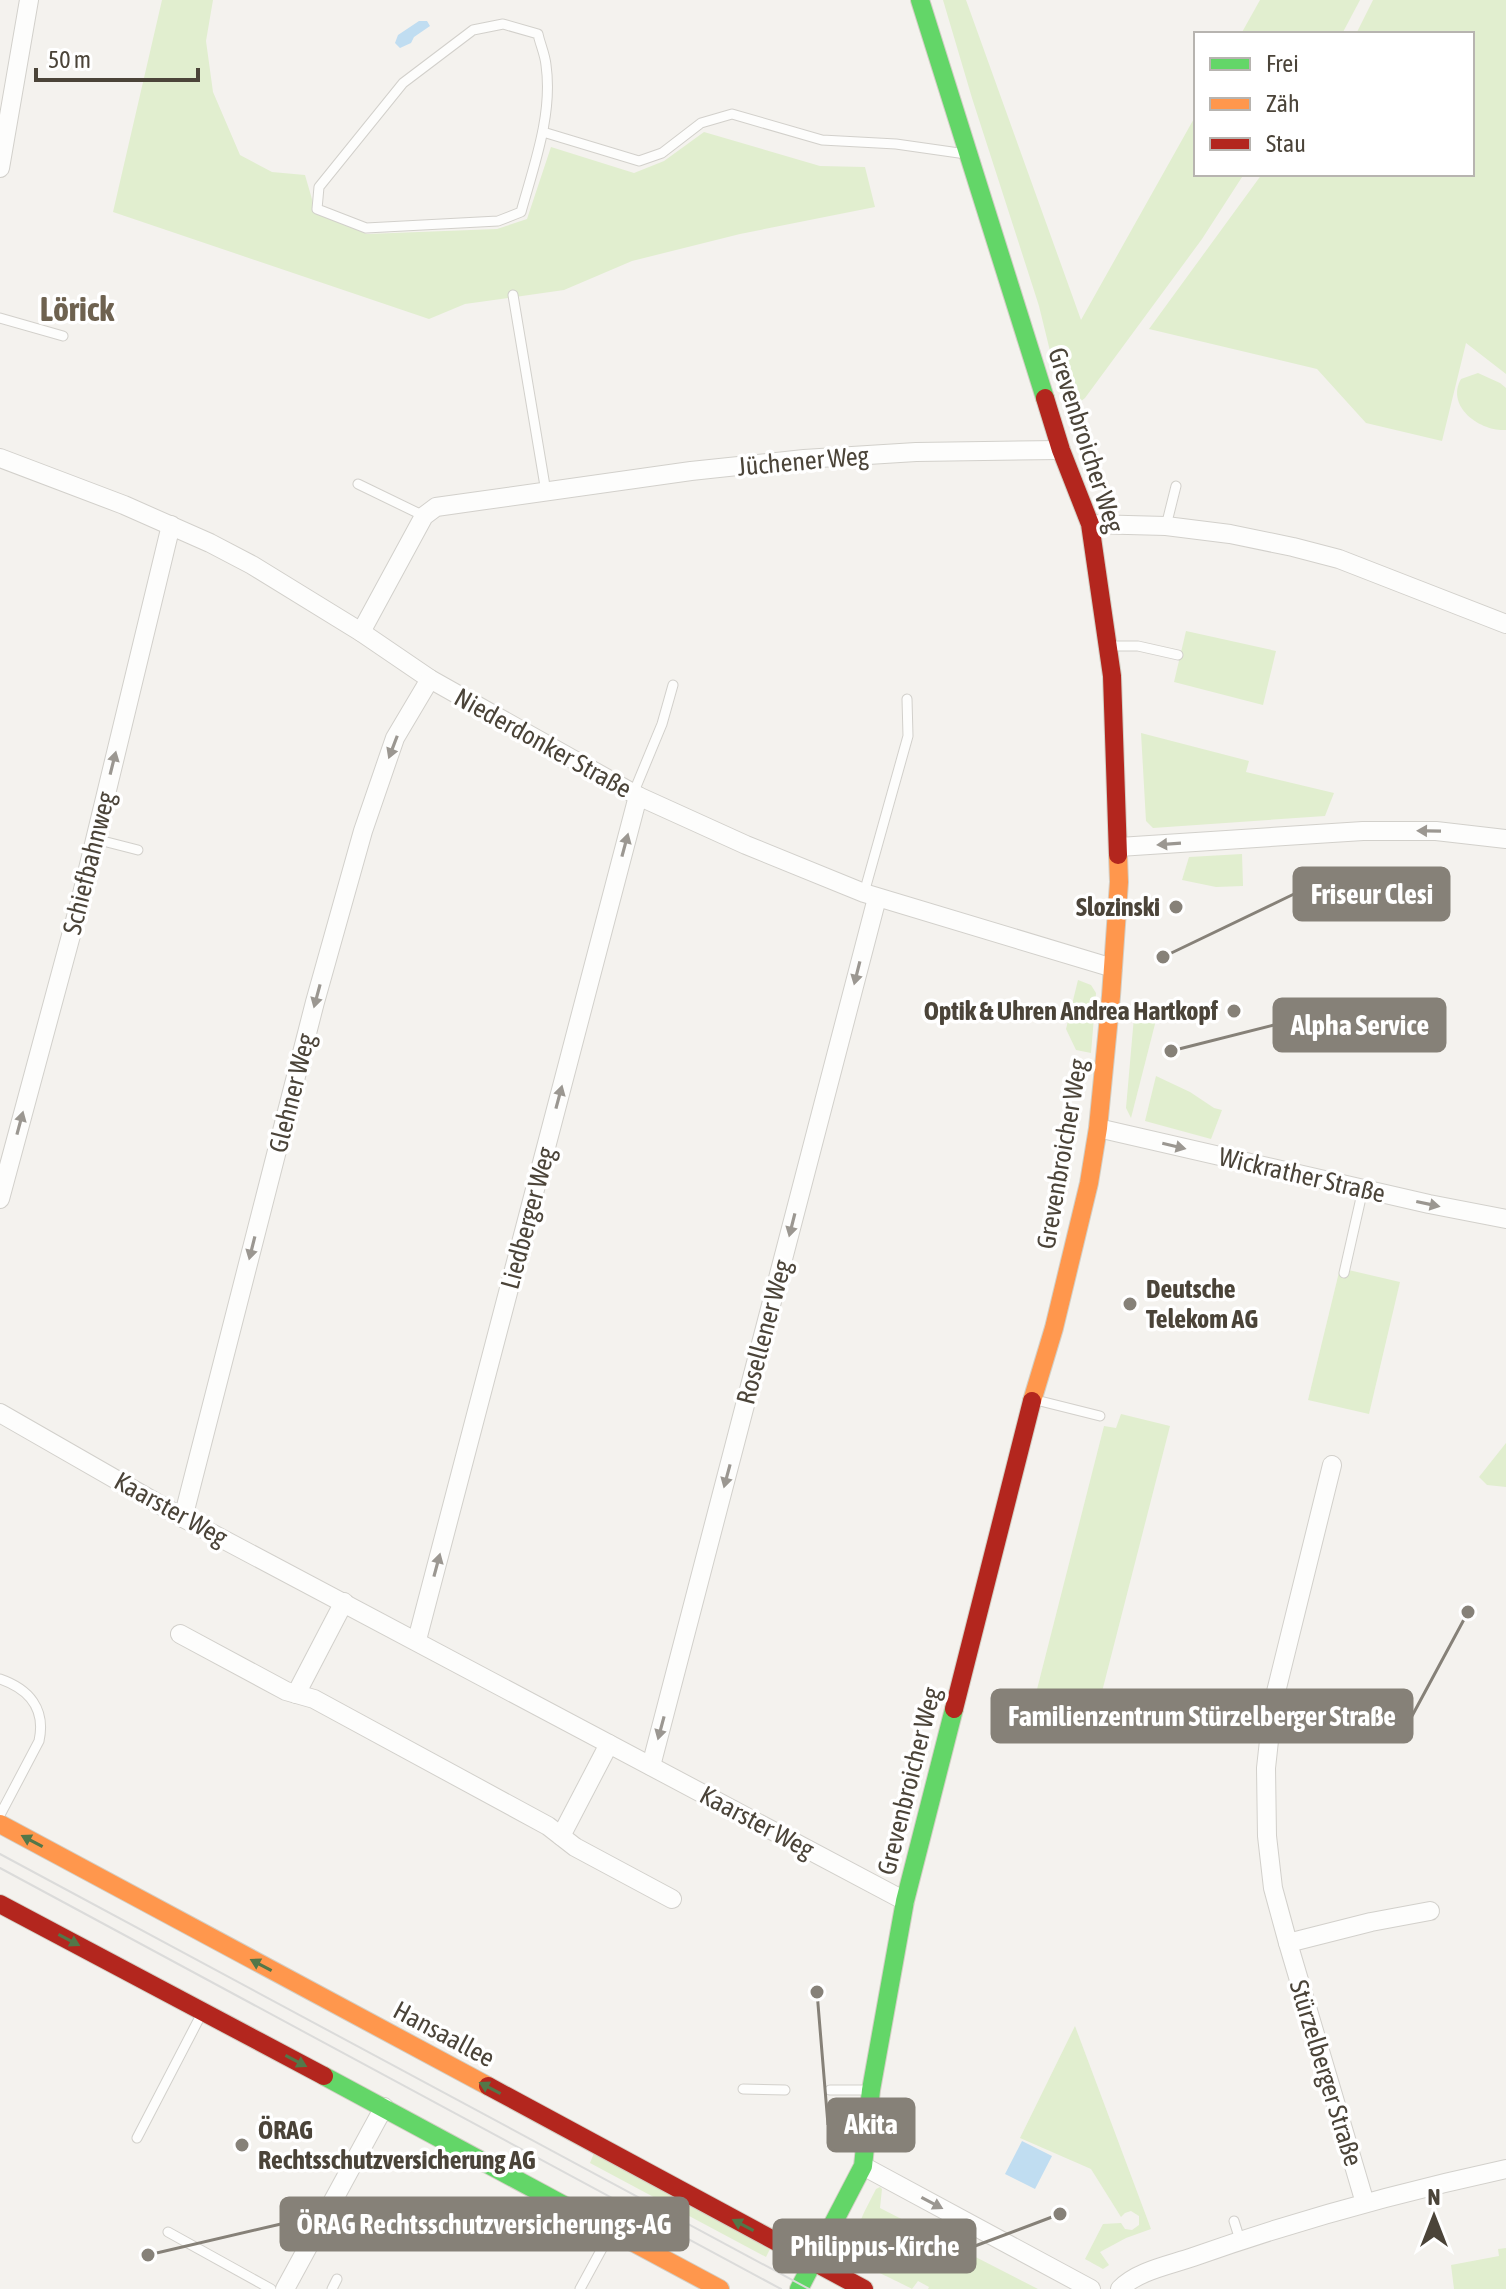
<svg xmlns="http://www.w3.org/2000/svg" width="1506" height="2289" viewBox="0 0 1506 2289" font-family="'Asap Condensed',sans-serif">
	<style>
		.green { fill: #e1eecf }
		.water { fill: #c0ddf1 }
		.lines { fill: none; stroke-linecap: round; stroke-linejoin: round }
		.lane-casing { stroke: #d2d0cb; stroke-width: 11 }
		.street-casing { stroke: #d2d0cb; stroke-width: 20 }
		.fast-casing { stroke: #d3cfc5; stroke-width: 20 }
		.slow-casing { stroke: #d3cfc5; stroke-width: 20 }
		.jam-casing { stroke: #d3cfc5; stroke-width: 20 }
		.lane { stroke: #fdfdfc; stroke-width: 9 }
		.street { stroke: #fdfdfc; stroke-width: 18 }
		.fast { stroke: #63d668; stroke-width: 18 }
		.slow { stroke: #ff974d; stroke-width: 18 }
		.jam { stroke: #b3261e; stroke-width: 18 }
		.tram { stroke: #dbdbda; stroke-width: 2 }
		.oneway { fill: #9b9791 }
		.oneway2 { fill: #537749 }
		.poi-dot { fill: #868178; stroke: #fff; stroke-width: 3 }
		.labels { text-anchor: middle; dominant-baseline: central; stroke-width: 7; stroke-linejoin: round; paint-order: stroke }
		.street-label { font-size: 26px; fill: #4b4439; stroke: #fff }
		.poi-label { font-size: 26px; font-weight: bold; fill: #4b4439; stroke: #fff; text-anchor: end }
		.district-label { font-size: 34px; font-weight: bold; fill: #6e6250; stroke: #fff }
		.leader { fill: none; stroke: #868178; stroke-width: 3 }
		.callout-dot { fill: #868178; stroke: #fff; stroke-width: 3 }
		.callout { fill: #868178; stroke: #868178; stroke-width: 3 }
		.callout-label { font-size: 28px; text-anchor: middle; font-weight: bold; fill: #fff }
	</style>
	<rect width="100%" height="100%" fill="#f4f2ee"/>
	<g class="green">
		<polygon points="162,0 213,0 206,41 213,92 240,155 272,172 305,175 316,213 367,234 497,229 527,219 551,147 634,173 664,161 704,132 820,166 865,167 875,207 740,234 632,261 564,290 465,304 429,319 113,212"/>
		<polygon points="943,0 966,0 1081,320 1196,115 1196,174 1244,174 1202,239 1085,398 1071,409 1062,400 1039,306 972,98"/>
		<polygon points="1260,0 1360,0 1342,34 1241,34"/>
		<polygon points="1373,0 1506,0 1506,374 1466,343 1442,441 1366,423 1317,369 1149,329 1262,174 1472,174 1472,34 1356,34"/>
		<path d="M1478,373L1500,383L1506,388V430C1481,432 1445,407 1461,379Z"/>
		<polygon points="1186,631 1276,651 1263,705 1174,682"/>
		<polygon points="1141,733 1249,761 1246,772 1334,793 1325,816 1153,828 1146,821"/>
		<polygon points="1242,854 1243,886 1216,887 1182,880 1189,857"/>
		<polygon points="1078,980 1091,985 1096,993 1091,1053 1076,1050 1066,1029"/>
		<polygon points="1134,1017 1153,1019 1155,1024 1131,1118 1126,1108"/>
		<polygon points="1156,1076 1190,1092 1214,1108 1222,1110 1211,1139 1145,1121"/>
		<polygon points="1340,1268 1400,1282 1369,1414 1308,1400"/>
		<polygon points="1121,1414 1170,1426 1094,1723 1032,1709 1104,1426 1116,1428"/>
		<polygon points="1506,1443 1506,1487 1487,1485 1479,1477"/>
		<polygon points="1075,2026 1151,2229 1126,2238 1100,2252 1109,2265 1103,2269 1085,2259 1103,2224 1121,2223 1125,2229 1132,2230 1139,2225 1139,2216 1131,2211 1125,2213 1121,2217 1091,2169 1020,2138"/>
		<polygon points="594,2153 770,2249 766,2257 590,2163"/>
		<path d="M880,2187L882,2189L880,2208L1038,2289H928L929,2287L918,2281L912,2289C898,2281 872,2271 861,2261C843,2245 868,2206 876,2189Z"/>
		<polygon points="1506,2248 1506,2289 1454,2289 1451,2265 1499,2256 1498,2249"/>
	</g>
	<g class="water">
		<polygon points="419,21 427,21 430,26 414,37 411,43 400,48 395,43 398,35"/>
		<polygon points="1022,2141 1052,2156 1035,2189 1005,2174"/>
	</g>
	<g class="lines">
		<defs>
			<g id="lane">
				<path d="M503,24L538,34C540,44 545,54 546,65C553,114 534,165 521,212L498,221L366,228L317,209L319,187L403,83L473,30Z"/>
				<polyline points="543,132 639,161 662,153 701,123 732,114 822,140 896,144 966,154"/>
				<polyline points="513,295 546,492"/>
				<polyline points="0,318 63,336"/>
				<polyline points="358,484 424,516"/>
				<polyline points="1166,526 1176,486"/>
				<polyline points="1109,646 1138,646 1178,655"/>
				<polyline points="633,794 662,724 673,685"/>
				<polyline points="95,839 138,850"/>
				<polyline points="864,893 908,736 907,699"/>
				<polyline points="1344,1273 1363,1189"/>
				<polyline points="1036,1400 1100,1416"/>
				<path d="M0,1679C29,1689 46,1709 39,1741L0,1815"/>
				<polyline points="743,2089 785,2090"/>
				<polyline points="830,2090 868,2090"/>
				<polyline points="137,2138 202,2013"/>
				<polyline points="1234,2221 1240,2240"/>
				<polyline points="168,2232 271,2289"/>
				<polyline points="332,2289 337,2279"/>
				<polyline points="580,2289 611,2232"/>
			</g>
			<g id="street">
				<polyline points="0,168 29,0"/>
				<polyline points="0,458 124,505 210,543 252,565 361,632 430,679 638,796 746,845 864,893 1113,968"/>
				<polyline points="1090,524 1166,526 1230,534 1293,547 1339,559 1506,624"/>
				<polyline points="361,632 424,516 436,507 691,471 804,459 916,452 1061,450"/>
				<polyline points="1119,847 1363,831 1436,831 1506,839"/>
				<polyline points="1098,1128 1429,1204 1506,1219"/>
				<polyline points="0,1199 80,902 171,525"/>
				<polyline points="0,1413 183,1518 905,1901"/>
				<polyline points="1332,1465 1273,1704 1266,1768 1267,1836 1273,1888 1288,1943 1365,2203"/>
				<polyline points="183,1518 315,1002 363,831 395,738 430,679"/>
				<polyline points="180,1634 286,1691 314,1699 548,1826 575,1847 672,1899"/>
				<polyline points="417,1640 638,796"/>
				<polyline points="296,1694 344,1602"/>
				<polyline points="651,1766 877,898"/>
				<polyline points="561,1836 609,1744"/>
				<polyline points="1288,1943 1371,1922 1430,1911"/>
				<polyline points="863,2166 1091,2289"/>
				<polyline points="285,2289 384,2107"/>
				<path d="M1120,2289C1137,2271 1170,2265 1193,2257C1295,2221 1400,2192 1506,2169"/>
			</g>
			<g id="fast">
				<polyline points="920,0 1045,398"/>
				<polyline points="324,2076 610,2230"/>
				<polyline points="799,2289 863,2166 871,2090 905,1901 954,1709"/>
			</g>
			<g id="slow">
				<polyline points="1032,1401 1054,1328 1089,1183 1098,1128 1111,996 1119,882 1118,855"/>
				<polyline points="0,1824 488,2086"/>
				<polyline points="610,2230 720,2289"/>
			</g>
			<g id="jam">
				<polyline points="1045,398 1061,450 1090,524 1112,676 1118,855"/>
				<polyline points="954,1709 1032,1401"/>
				<polyline points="0,1904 324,2076"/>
				<polyline points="488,2086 864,2289"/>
			</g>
		</defs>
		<use href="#lane" class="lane-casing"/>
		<use href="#street" class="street-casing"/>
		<use href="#fast" class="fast-casing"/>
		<use href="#slow" class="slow-casing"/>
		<use href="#jam" class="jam-casing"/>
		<use href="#lane" class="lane"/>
		<use href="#street" class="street"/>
		<use href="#fast" class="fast"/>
		<use href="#slow" class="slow"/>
		<use href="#jam" class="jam"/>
		<g class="tram">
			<polyline points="0,1854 809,2289"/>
			<polyline points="0,1868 781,2289"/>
		</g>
	</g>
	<defs><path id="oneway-solid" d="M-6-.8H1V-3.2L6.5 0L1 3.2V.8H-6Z" transform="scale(2)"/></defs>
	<g class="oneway">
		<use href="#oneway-solid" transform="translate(393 747) rotate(111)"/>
		<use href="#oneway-solid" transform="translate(113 763) rotate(-76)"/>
		<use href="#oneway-solid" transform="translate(1429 831) rotate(-179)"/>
		<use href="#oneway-solid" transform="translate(1169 844) rotate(176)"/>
		<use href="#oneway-solid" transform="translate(625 845) rotate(-75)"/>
		<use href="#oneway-solid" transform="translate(857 973) rotate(104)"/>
		<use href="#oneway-solid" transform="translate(317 996) rotate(105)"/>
		<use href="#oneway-solid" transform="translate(559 1097) rotate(-75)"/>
		<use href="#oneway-solid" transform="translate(20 1123) rotate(-75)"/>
		<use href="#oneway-solid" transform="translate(1174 1146) rotate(13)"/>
		<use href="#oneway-solid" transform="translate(1428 1204) rotate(12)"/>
		<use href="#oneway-solid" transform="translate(792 1225) rotate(104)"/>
		<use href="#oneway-solid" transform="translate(252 1248) rotate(104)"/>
		<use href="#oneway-solid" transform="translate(727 1476) rotate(105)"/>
		<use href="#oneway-solid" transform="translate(437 1565) rotate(-75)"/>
		<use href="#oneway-solid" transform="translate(661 1728) rotate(105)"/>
		<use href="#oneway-solid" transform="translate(932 2203) rotate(28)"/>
	</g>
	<g class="oneway2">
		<use href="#oneway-solid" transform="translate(32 1841) rotate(-152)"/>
		<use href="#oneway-solid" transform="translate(69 1940) rotate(28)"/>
		<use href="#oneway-solid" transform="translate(261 1965) rotate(-152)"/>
		<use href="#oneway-solid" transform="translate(296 2061) rotate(28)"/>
		<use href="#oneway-solid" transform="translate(490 2088) rotate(-152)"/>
		<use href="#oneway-solid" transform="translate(743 2225) rotate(-152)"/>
	</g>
	<g class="poi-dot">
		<circle cx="1176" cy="907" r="8"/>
		<circle cx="1234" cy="1011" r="8"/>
		<circle cx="1130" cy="1304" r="8"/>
		<circle cx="242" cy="2145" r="8"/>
	</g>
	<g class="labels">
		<g class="street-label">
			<text transform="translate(1086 440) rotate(72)">Grevenbroicher Weg</text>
			<text transform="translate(803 461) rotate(-5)">Jüchener Weg</text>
			<text transform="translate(543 743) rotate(29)">Niederdonker Straße</text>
			<text transform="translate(89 863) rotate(-76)">Schiefbahnweg</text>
			<text transform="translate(292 1093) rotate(-76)">Glehner Weg</text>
			<text transform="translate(1062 1154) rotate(-80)">Grevenbroicher Weg</text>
			<text transform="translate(1302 1175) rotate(13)">Wickrather Straße</text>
			<text transform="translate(528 1218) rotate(-75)">Liedberger Weg</text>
			<text transform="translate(764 1332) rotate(-75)">Rosellener Weg</text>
			<text transform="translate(171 1509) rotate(29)">Kaarster Weg</text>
			<text transform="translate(909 1781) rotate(-76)">Grevenbroicher Weg</text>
			<text transform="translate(757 1822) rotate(28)">Kaarster Weg</text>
			<text transform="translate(444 2034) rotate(28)">Hansaallee</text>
			<text transform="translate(1326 2073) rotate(73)">Stürzelberger Straße</text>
		</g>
		<g class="poi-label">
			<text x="1160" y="907">Slozinski</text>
			<text x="1218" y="1011">Optik &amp; Uhren Andrea Hartkopf</text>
			<text x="1146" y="1289" text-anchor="start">Deutsche<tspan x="1146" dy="30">Telekom AG</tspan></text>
			<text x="258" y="2130" text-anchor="start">ÖRAG<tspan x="258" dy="30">Rechtsschutzversicherung AG</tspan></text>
		</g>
		<g class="district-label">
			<text x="77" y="308">Lörick</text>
		</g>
	</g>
	<path class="leader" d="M1163 957L1294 894M1171 1051L1274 1025M1468 1612L1412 1716M817 1992L828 2125M148 2255L281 2224M1060 2214L975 2246"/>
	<g class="callout-dot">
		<circle cx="1163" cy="957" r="8"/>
		<circle cx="1171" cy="1051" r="8"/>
		<circle cx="1468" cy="1612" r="8"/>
		<circle cx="817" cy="1992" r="8"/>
		<circle cx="148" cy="2255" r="8"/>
		<circle cx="1060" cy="2214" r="8"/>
	</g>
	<g class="callout">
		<rect x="1294" y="868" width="155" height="52" rx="8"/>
		<rect x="1274" y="999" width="171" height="52" rx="8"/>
		<rect x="992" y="1690" width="420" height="52" rx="8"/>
		<rect x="828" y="2099" width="86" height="52" rx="8"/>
		<rect x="281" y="2198" width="407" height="52" rx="8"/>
		<rect x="774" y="2220" width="201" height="52" rx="8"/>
	</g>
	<g class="callout-label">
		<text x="1372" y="904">Friseur Clesi</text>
		<text x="1360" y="1035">Alpha Service</text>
		<text x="1202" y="1726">Familienzentrum Stürzelberger Straße</text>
		<text x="871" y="2134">Akita</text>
		<text x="484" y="2234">ÖRAG Rechtsschutzversicherungs-AG</text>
		<text x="875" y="2256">Philippus-Kirche</text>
	</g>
	<rect x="1194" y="32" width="280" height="144" fill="#ffffff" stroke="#b7b4b0" stroke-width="2"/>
	<rect x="1210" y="58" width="40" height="12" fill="#63d668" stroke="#b7b4b0" stroke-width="2"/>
	<text x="1266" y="72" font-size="24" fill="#4b4439">Frei</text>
	<rect x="1210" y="98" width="40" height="12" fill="#ff974d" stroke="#b7b4b0" stroke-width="2"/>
	<text x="1266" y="112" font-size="24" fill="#4b4439">Zäh</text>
	<rect x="1210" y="138" width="40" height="12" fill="#b3261e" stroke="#b7b4b0" stroke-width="2"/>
	<text x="1266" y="152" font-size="24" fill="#4b4439">Stau</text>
	<g transform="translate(1434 2217)" stroke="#ffffff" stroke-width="6" paint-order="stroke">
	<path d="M0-6L14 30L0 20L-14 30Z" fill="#4b4439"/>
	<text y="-12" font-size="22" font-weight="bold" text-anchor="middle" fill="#4b4439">N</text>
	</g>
	<path d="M36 68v12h162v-12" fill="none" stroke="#4b4439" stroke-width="4"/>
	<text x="48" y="68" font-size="24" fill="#4b4439" stroke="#ffffff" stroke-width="6" paint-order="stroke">50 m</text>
</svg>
